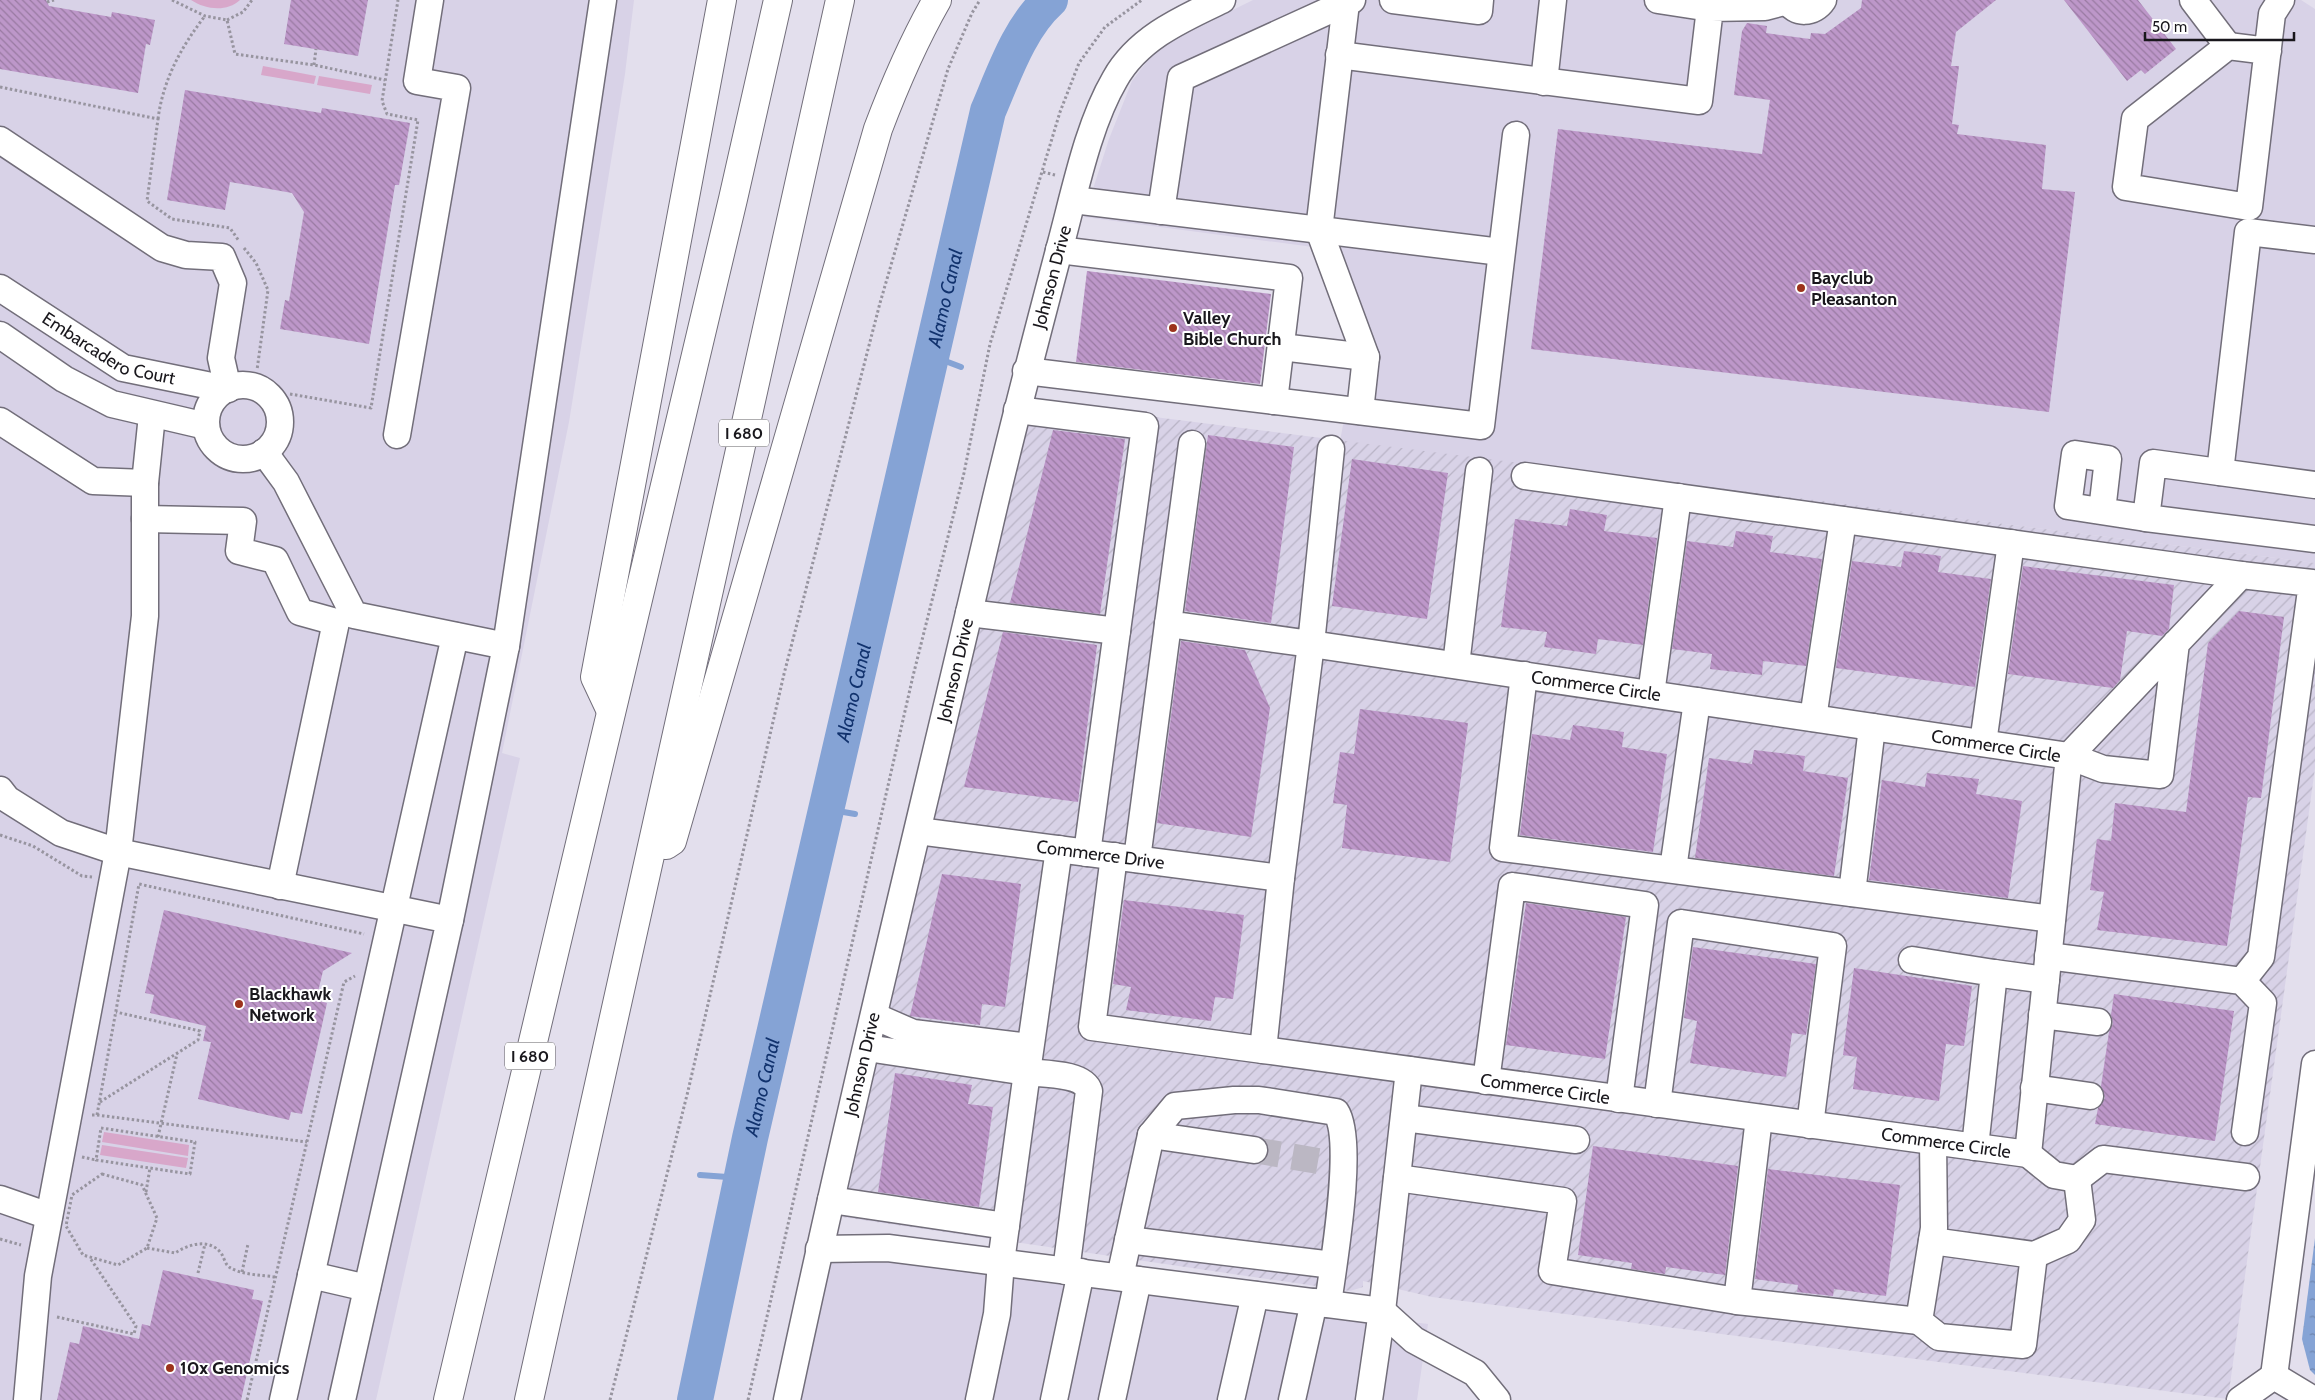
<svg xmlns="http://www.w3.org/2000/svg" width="2315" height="1400" viewBox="0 0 2315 1400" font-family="Cabin,sans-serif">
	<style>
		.built { fill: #d8d2e7 }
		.industrial { fill: url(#industrial-furrows) }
		.green { fill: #d8a7ca }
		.water { fill: url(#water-ripples) }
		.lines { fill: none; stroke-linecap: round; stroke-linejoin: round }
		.stream { stroke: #85a3d5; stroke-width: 6 }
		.river { stroke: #85a3d5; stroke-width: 36 }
		.building { fill: url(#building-back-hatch) }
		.minor-tunnel { stroke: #bbb7c3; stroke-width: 26; stroke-dasharray: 26 13; stroke-linecap: butt }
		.minor-casing { stroke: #726e7a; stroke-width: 29 }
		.highway-casing { stroke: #726e7a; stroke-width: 30 }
		.path { stroke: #97949f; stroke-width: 3; stroke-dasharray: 2.5 2.5; stroke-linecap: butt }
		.minor { stroke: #fff; stroke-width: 26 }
		.highway { stroke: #fff; stroke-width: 28 }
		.poi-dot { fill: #9c331c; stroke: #fff; stroke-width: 2 }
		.labels { text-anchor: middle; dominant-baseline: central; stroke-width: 4; stroke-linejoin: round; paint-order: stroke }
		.shield { fill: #fff; stroke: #5e5d60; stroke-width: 1 }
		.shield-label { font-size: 16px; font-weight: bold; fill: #19171c }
		.street-label { font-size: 18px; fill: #19171c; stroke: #fff }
		.poi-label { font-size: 18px; font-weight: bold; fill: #19171c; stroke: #fff; text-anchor: start }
		.water-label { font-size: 19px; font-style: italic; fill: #11326d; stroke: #fff }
	</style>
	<defs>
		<pattern id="industrial-furrows" width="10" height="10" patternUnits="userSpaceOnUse" patternTransform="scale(1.25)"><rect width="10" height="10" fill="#d8d2e7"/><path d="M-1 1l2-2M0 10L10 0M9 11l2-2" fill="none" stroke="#b9b4c6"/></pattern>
		<pattern id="water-ripples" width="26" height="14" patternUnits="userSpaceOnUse" patternTransform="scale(1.25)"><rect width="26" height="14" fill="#85a3d5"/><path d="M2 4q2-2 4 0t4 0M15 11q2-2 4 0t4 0" fill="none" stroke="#6c84ac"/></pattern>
		<pattern id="building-back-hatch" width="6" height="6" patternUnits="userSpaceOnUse" patternTransform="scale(1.25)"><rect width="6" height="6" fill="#bd97c9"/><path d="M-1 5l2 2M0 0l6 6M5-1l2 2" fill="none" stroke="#997aa2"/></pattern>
	</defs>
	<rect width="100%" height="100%" fill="#e3dfed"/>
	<g class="built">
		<polygon points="0,0 634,0 625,74 569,422 502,753 520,758 376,1400 0,1400"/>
		<polygon points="1253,0 2301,0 2315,9 2315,563 1340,441 1358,345 1313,247 1084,217 1109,139 1132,81 1158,47"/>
		<polygon points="830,1252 1428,1324 1417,1400 797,1400"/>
	</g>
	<polygon class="industrial" points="1027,401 2315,563 2315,768 2228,1399 1432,1297 1363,1281 1363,1287 1350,1291 842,1217"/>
	<g class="green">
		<path d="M191,0H240C227,12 206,10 191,0Z"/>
		<polygon points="263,66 316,76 314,84 261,75"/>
		<polygon points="319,76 372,85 370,94 317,85"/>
		<polygon points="104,1132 189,1145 188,1156 102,1142"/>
		<polygon points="102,1145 188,1158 186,1168 100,1155"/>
	</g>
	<polygon class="water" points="2315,1238 2315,1375 2310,1370 2302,1339"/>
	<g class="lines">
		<g class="stream">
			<polyline points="932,356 961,367"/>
			<polyline points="826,809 855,814"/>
			<polyline points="700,1175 741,1178"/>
		</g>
		<path class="river" id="s1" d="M695,1400L750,1138L988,111C1004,74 1019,28 1050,0"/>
	</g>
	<g class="building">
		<polygon points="0,0 46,0 49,6 111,17 112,12 155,20 150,45 146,44 138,93 0,69"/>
		<polygon points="291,0 368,0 358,56 284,44"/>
		<polygon points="1862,0 1996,0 1956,32 1951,66 1959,66 1952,124 1959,125 1957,134 2046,145 2042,189 2075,192 2049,412 1531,349 1558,129 1762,154 1770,100 1734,95 1742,31 1747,23 1767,26 1766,33 1810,39 1811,33 1825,34 1861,8"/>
		<polygon points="2064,0 2138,0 2176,49 2145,74 2141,70 2127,81"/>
		<polygon points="185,90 321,113 322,108 410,123 399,185 395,185 369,344 280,329 285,300 289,301 304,212 292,193 230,182 225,210 167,200"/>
		<polygon points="1087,271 1271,294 1260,384 1076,362"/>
		<polygon points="1053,430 1125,439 1100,614 1010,603"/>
		<polygon points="1208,435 1294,447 1271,623 1185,611"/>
		<polygon points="1352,459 1448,473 1427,619 1332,606"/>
		<polygon points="1570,509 1607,515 1604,531 1657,538 1643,645 1598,639 1596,654 1544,647 1547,632 1501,627 1515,519 1567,526"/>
		<polygon points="1736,531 1773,536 1770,552 1822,559 1806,666 1763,661 1762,675 1710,669 1712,654 1672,649 1687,541 1733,547"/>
		<polygon points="1904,551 1941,556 1938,572 1991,579 1975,687 1836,668 1852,561 1901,567"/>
		<polygon points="2023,566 2174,585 2169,629 2162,636 2127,631 2120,680 2113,688 2008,674"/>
		<polygon points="2239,611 2284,617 2261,798 2248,797 2227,946 2097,930 2104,892 2090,890 2097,839 2111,841 2115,803 2186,812 2208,643"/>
		<polygon points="1003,632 1097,645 1078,802 964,787"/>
		<polygon points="1181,641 1245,650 1270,708 1251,837 1157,823"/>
		<polygon points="1360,709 1468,723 1450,862 1342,848 1347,805 1333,803 1340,752 1354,754"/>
		<polygon points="1573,725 1624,732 1622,747 1667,754 1653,852 1520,835 1532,734 1570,740"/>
		<polygon points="1754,750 1805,756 1803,771 1848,778 1834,876 1695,858 1709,758 1752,764"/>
		<polygon points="1927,773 1979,779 1976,794 2022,801 2008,898 1869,880 1882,780 1925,787"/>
		<polygon points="942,874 1021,884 1005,1007 982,1004 980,1025 910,1016"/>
		<polygon points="1124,900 1244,915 1233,999 1215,997 1211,1021 1126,1010 1131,987 1113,984"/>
		<polygon points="1526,903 1626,917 1605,1059 1506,1045"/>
		<polygon points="164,910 352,953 323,971 316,1000 327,1003 302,1114 291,1112 289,1120 198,1099 211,1042 203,1041 206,1026 150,1013 154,995 145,993"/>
		<polygon points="1693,947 1816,964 1806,1035 1792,1033 1786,1077 1690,1063 1697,1021 1684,1018"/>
		<polygon points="1854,968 1972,986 1964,1046 1946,1044 1939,1101 1853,1089 1857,1057 1843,1055"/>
		<polygon points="2114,994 2234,1011 2215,1141 2095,1124 2098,1108 2105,1098 2101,1086 2109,1032 2113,1024 2111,1015"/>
		<polygon points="895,1073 972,1085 968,1104 993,1107 979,1207 878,1192"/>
		<polygon points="1593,1146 1738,1166 1725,1275 1666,1267 1665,1274 1631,1269 1632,1263 1578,1255"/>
		<polygon points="1768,1169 1900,1185 1886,1296 1834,1289 1833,1296 1797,1292 1798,1285 1755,1279"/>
		<polygon points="163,1270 254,1290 252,1299 263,1301 241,1400 57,1400 70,1342 79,1344 83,1326 139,1339 142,1324 150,1326"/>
	</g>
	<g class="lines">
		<polyline class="minor-tunnel" points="1254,1150 1324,1162"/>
		<defs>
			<g id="minor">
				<polyline points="1393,0 1479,11 1480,0"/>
				<polyline points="1658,0 1710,8 1719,0"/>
				<path d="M1787,0C1795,15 1814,14 1823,0"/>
				<polyline points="2193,0 2228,46"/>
				<polyline points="1346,3 1319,230 1366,357 1360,411"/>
				<polyline points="2268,51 2228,46 2135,119 2126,187 2249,207 2272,14 2281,0"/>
				<polyline points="1339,55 1699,101 1710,8 1765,7 1787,1"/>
				<polyline points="1544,82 1553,0"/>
				<polyline points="0,140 162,248 186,255 222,257 233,283 221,358 228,389"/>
				<polyline points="1073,200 1501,252"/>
				<polyline points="1161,211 1181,78 1352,0"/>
				<polyline points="1059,250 1289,278 1274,401"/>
				<path id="s2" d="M0,288L123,368L226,389"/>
				<polyline points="0,335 64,379 112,404 206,426"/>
				<polyline points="1281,347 1366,357"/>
				<polyline points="1026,371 1481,426 1516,135"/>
				<circle cx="243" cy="422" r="37"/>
				<polyline points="0,421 93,481 145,483"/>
				<polyline points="397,435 457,88 417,81 430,0"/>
				<polyline points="1192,444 1168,624 1311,644 1331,449"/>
				<polyline points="264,452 286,482 354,615 506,646 450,920"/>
				<polyline points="2220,472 2248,232 2315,240"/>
				<polyline points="1525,476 2241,575"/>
				<polyline points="2315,485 2153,463 2146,518 2315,539"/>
				<polyline points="2102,511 2108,459 2075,454 2068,506 2146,518"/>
				<polyline points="145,519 243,521 239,551 275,560 300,612 336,622 280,886"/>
				<polyline points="969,613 1117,631 1145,426 1017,410"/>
				<polyline points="2176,643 2160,775 2103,769 2069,756 2241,575 2312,583 2261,957 2242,981"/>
				<polygon points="1311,644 2069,756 2028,1154 1263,1050 1281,878"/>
				<polyline points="506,646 603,0"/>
				<polyline points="1456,665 1479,471"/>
				<polyline points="1524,675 1503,848 2052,919"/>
				<polyline points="1651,694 1678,497"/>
				<polyline points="1813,718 1843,520"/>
				<polyline points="1983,743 2011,543"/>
				<polyline points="0,790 7,799 61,833 118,852 450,920 342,1400"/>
				<path id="s3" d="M918,831L1281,878"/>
				<polyline points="1087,853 1117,631"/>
				<polyline points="1114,856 1092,1027 1263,1050"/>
				<polyline points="1137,859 1168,624"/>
				<polyline points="1673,869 1697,701"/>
				<polyline points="1852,893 1872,727"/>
				<polyline points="2048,956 2242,981 2263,1003 2245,1132"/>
				<polyline points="1912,960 1994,973 1975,1147"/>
				<polyline points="1994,973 2046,980"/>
				<polyline points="2042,1015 2098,1022"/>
				<polyline points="874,1016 913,1033 1030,1047"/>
				<polyline points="867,1048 1027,1072 1059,849"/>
				<polyline points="1486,1081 1512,886 1645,905 1619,1099"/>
				<polyline points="2034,1088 2090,1096"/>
				<polyline points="1657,1104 1681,923 1833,946 1810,1125"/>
				<polyline points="1404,1118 1576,1140"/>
				<polyline points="1759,1118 1737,1301 1919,1321 1934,1228 1933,1141"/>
				<path d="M1151,1135L1175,1106L1234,1100H1259L1336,1112C1355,1141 1333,1266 1328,1304"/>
				<polyline points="2028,1154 2054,1175 2077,1179 2103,1159 2246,1177"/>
				<polyline points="1397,1178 1563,1201 1552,1271 1737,1301"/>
				<polyline points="0,1199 49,1216"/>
				<polyline points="831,1200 1006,1226"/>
				<polyline points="1128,1240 1333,1265"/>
				<polyline points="1932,1241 2034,1255 2068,1240 2082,1220 2077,1179"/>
				<polyline points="819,1249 888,1248 1382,1311 1414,1340 1475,1373 1497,1400"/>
				<polyline points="311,1275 367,1288"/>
				<polyline points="1120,1277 1151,1135 1254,1150"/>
				<polyline points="1919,1321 1939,1337 2023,1345 2034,1255"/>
				<polyline points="2274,1376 2315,1064"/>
				<polyline points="27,1400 38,1276 118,852 145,616 145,483 152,415"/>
				<polyline points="283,1400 455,636"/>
				<path id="s4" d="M787,1400C849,1108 921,818 989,528C1011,432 1036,338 1061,243C1075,191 1088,125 1115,79C1138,38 1182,19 1222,0"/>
				<path d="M979,1400L997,1314L1001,1262L1027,1072C1043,1074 1084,1073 1089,1091L1066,1271"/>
				<polyline points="1054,1400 1081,1272"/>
				<polyline points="1112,1400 1138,1280"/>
				<polyline points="1231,1400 1255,1295"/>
				<polyline points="1292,1400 1314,1302"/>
				<polyline points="1369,1400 1382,1311 1409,1070"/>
				<polyline points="2240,1400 2274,1376 2314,1400"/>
			</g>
			<g id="highway">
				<polyline points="611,711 595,677 722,0"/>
				<path d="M666,845L672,841L878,129C895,84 913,42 937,0"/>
				<polyline points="448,1400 733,199 778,0"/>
				<polyline points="529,1400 840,0"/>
			</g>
		</defs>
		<use href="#minor" class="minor-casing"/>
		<use href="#highway" class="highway-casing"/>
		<g class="path">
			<polyline points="172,0 205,16 227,20 235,54 314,65 385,80"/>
			<polyline points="47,2 54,0"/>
			<polyline points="227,20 243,12 252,0"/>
			<polyline points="314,65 316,49"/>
			<polyline points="0,87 158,119 147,201 172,219 230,228 239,241"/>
			<path d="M158,119C163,80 181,47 205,16"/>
			<polyline points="1043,172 1055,175"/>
			<polyline points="244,248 256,263 268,290 257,370"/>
			<polyline points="290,394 371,408 418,120 387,114 382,101 398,0"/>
			<polyline points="0,835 33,846 82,876 92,877"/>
			<polyline points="100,1102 198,1040 200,1031 116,1012"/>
			<polyline points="92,1115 97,1115 139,884 364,934"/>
			<polyline points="97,1115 307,1142"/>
			<polygon points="101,1128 195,1142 190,1174 96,1160"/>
			<polyline points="158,1137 177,1054"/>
			<polyline points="82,1157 96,1160"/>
			<polygon points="102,1174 142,1185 157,1218 147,1248 118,1265 83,1255 66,1226 72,1195"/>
			<polyline points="146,1192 150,1168"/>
			<polyline points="0,1239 21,1245"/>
			<path d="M147,1248L175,1253C189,1244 209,1238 221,1253C224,1257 225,1264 229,1267C241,1275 262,1275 275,1277"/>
			<polyline points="242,1272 248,1244"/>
			<polyline points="198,1273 205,1244"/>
			<polyline points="57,1317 134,1334 136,1326 90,1258"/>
			<polyline points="247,1400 344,982 355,976"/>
			<polyline points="610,1400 688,1091 784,674 880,303 948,69 972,13 980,0"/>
			<polyline points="748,1400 913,676 964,473 990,344 1060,112 1079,63 1105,27 1142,0"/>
		</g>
		<use href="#minor" class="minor"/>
		<use href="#highway" class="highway"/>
	</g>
	<g class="poi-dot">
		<circle cx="1801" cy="288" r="5"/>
		<circle cx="1173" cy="328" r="5"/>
		<circle cx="239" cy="1004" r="5"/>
		<circle cx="170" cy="1368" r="5"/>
	</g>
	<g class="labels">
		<g class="shield">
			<rect x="719" y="419.5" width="50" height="27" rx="4"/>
			<rect x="505" y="1042.5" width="50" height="27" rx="4"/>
		</g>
		<g class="shield-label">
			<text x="744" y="433">I 680</text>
			<text x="530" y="1056">I 680</text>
		</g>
		<g class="street-label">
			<text stroke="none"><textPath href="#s4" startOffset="1154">Johnson Drive</textPath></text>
			<text stroke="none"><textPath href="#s2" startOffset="126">Embarcadero Court</textPath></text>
			<text stroke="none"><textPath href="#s4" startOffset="749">Johnson Drive</textPath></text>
			<text transform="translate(1596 686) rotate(8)">Commerce Circle</text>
			<text transform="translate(1996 746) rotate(9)">Commerce Circle</text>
			<text stroke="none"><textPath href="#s3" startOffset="184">Commerce Drive</textPath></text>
			<text stroke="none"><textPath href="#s4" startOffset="344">Johnson Drive</textPath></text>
			<text transform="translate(1545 1089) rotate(8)">Commerce Circle</text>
			<text transform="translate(1946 1143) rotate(8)">Commerce Circle</text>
		</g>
		<g class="poi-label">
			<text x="1811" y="278">Bayclub<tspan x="1811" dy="21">Pleasanton</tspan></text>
			<text x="1183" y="318">Valley<tspan x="1183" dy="21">Bible Church</tspan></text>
			<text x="249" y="994">Blackhawk<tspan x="249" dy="21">Network</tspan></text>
			<text x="180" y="1368">10x Genomics</text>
		</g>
		<g class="water-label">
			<text stroke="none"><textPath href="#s1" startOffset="1130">Alamo Canal</textPath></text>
			<text stroke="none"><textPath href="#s1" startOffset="725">Alamo Canal</textPath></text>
			<text stroke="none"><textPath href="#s1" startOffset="320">Alamo Canal</textPath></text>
		</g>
	</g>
	<path d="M2145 32v8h149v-8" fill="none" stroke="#19171c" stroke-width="2.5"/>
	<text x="2152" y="32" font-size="15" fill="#19171c" stroke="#ffffff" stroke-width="4" paint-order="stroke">50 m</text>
</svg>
